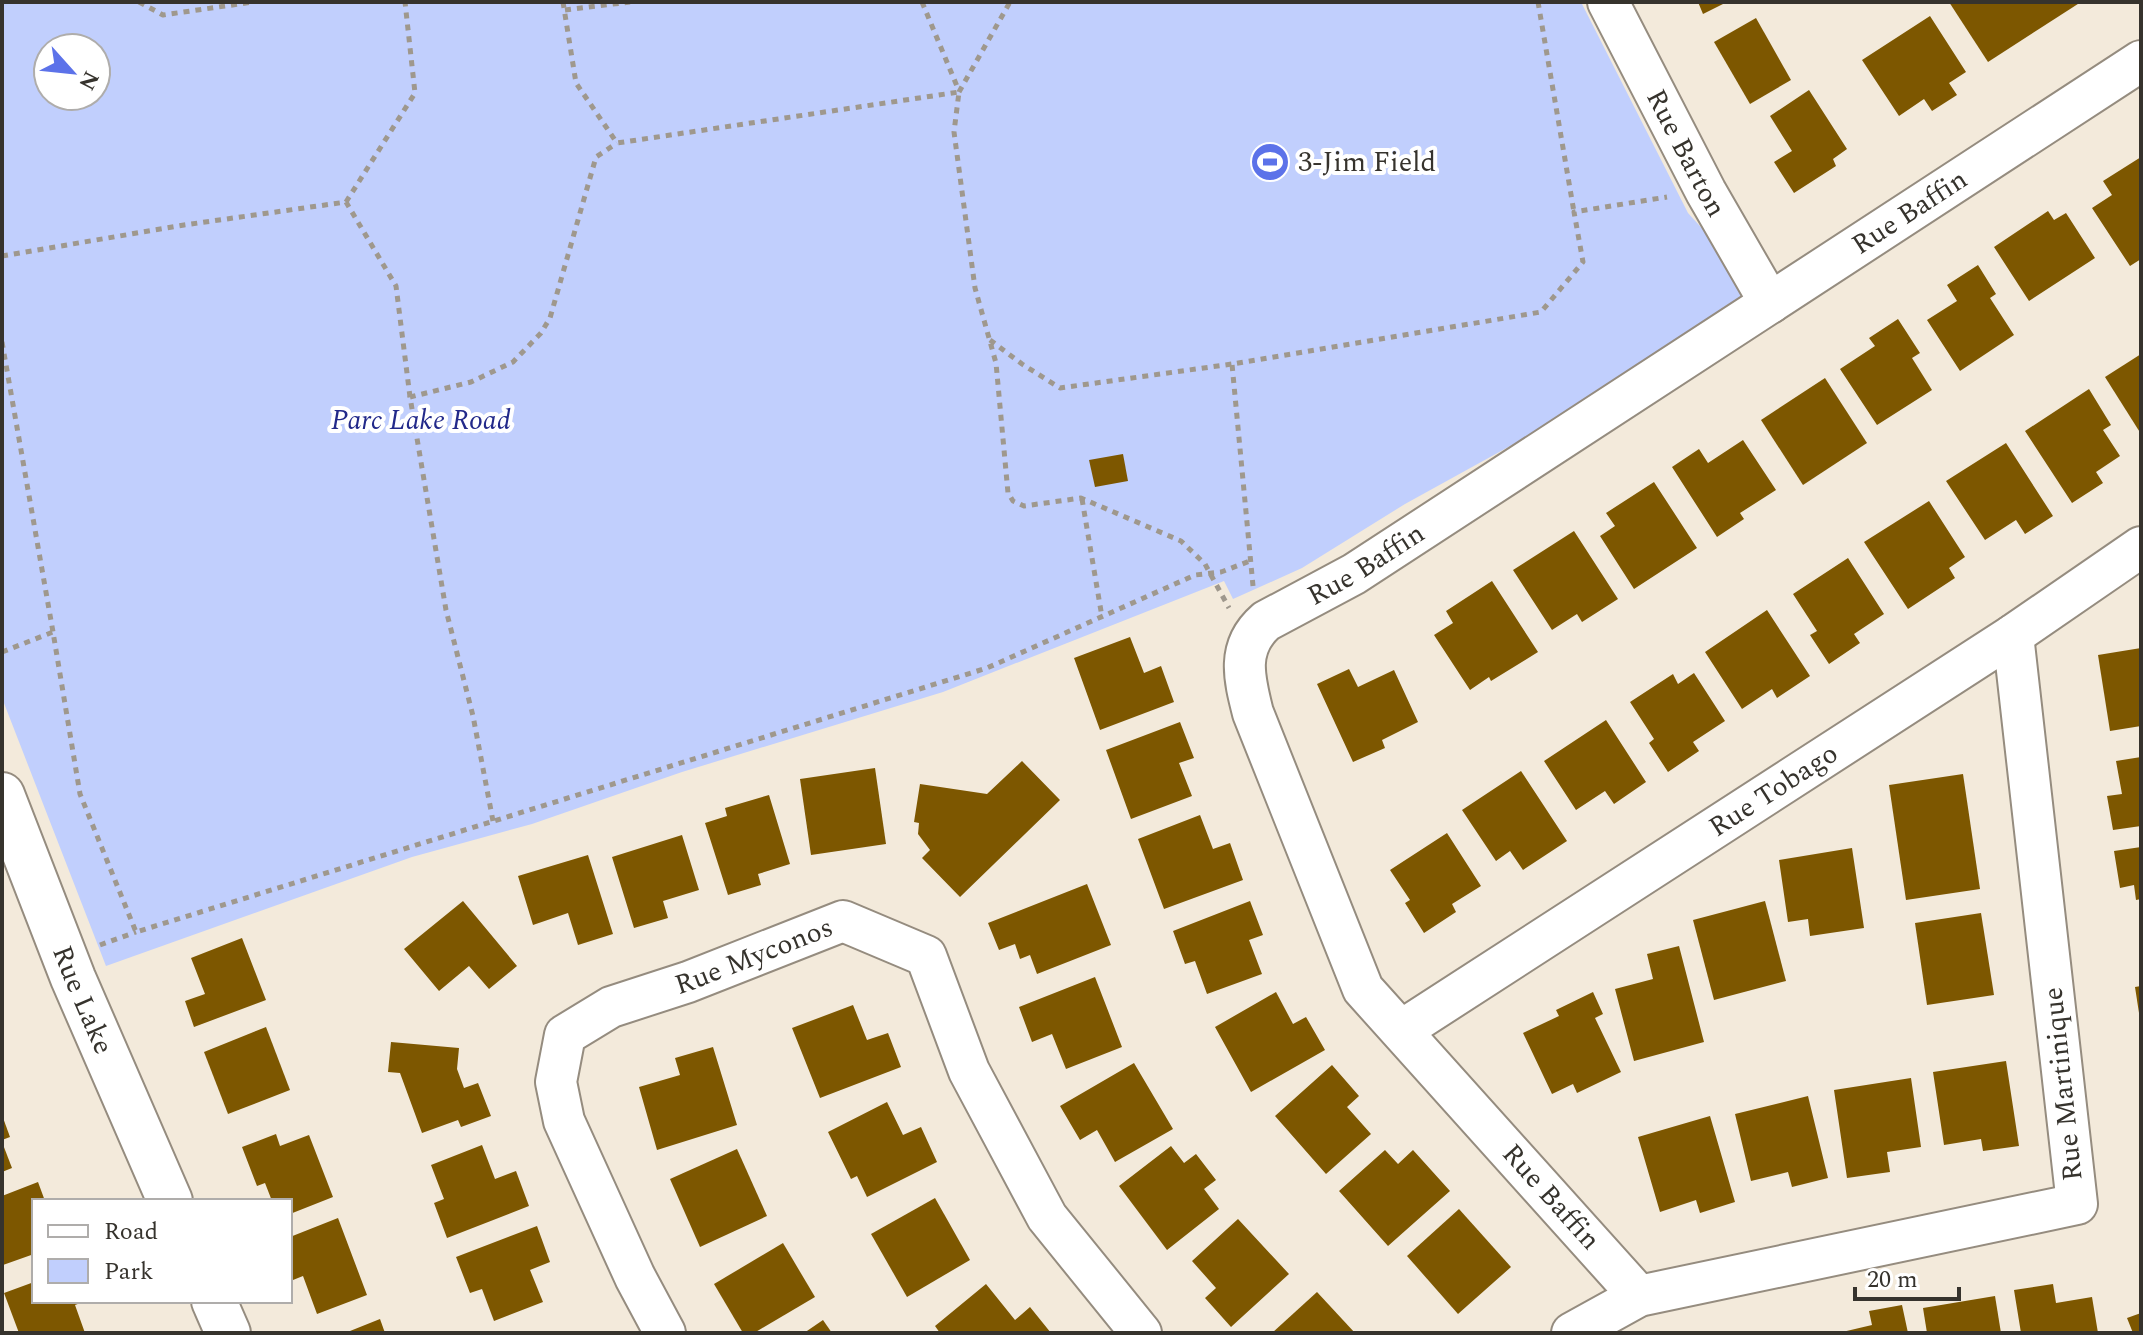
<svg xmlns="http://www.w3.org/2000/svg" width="2143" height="1335" viewBox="0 0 2143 1335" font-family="Spectral,serif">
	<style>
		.green { fill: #c1cffd; fill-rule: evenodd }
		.building { fill: #7d5700 }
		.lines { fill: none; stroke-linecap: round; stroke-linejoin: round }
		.street-casing { stroke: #958c7f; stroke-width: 44 }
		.secondary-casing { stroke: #958c7f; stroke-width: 48 }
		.path { stroke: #9f988d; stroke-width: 5; stroke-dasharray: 6 6; stroke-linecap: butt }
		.street { stroke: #fff; stroke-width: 40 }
		.secondary { stroke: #fff; stroke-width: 44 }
		.labels { text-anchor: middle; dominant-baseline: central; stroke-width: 8; stroke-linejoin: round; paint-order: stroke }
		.street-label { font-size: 28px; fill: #36332d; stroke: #fff }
		.poi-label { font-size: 28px; fill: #36332d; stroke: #fff; text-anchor: start }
		.park-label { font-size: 28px; font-style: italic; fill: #22298a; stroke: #fff }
	</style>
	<rect width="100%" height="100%" fill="#f3eadb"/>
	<path class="green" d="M2,2H1581L1688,213L1770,303L1405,504L1302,568L1233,599L1224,581L943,692L682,772L532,824L412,857L106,966L2,698ZM48,48H96V96H48Z"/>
	<g class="building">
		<polygon points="1698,2 1727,2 1703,14"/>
		<polygon points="1949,2 2081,2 1988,62"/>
		<polygon points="1930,16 1966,72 1949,83 1957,95 1932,111 1924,99 1899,116 1862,60"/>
		<polygon points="1756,18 1791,80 1750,104 1714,42"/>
		<polygon points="1809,90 1847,149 1833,159 1836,166 1794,193 1774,162 1792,151 1770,116"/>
		<polygon points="2141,157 2141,259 2130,266 2092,208 2112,195 2103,181"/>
		<polygon points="2048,211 2054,220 2066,213 2095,258 2029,301 1994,247"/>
		<polygon points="1978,265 1996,294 1990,298 2014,335 1960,371 1927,320 1957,301 1947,285"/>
		<polygon points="1898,319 1920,353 1912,358 1932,390 1877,425 1840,369 1875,346 1869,338"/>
		<polygon points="2141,354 2141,434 2105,377"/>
		<polygon points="1825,378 1867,443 1803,485 1761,420"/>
		<polygon points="2089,389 2111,425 2103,430 2120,456 2096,472 2103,483 2072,503 2025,431"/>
		<polygon points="1743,440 1776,490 1740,513 1744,519 1717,537 1672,467 1699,449 1708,463"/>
		<polygon points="2006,443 2053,516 2025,534 2016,520 1985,540 1946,481"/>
		<polygon points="1123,454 1128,481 1095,487 1089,460"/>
		<polygon points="1654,482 1697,548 1634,589 1600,536 1615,526 1606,513"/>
		<polygon points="1929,501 1965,557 1949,568 1955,578 1908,609 1864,542"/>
		<polygon points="1574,531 1618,599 1582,622 1577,614 1552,630 1513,570"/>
		<polygon points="1848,558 1884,614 1854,634 1860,643 1829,664 1810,635 1817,631 1793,594"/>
		<polygon points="1492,581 1538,652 1491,681 1489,677 1470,690 1434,635 1453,623 1446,611"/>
		<polygon points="1767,610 1810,676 1777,698 1772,689 1742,709 1705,652"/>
		<polygon points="1130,637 1144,673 1161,666 1174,702 1100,730 1074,658"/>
		<polygon points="2141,648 2141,726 2110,731 2098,655"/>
		<polygon points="1349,669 1358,687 1394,670 1418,722 1382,740 1385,748 1353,762 1317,684"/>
		<polygon points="1694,673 1725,721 1693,742 1699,751 1668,772 1649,743 1654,739 1630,702 1673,674 1678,684"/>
		<polygon points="1606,720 1646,782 1614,804 1605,791 1576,810 1544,761"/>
		<polygon points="1180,722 1194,758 1179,763 1192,796 1131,819 1106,750"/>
		<polygon points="2141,757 2141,826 2113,830 2107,796 2122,794 2116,761"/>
		<polygon points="1022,761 1060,800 960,897 922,858 930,850 918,834 919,823 914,822 920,784 987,794"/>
		<polygon points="875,768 886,844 811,855 800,779"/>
		<polygon points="1521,771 1567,841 1523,870 1510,851 1496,861 1462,810"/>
		<polygon points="1963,774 1980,889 1906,900 1889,785"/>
		<polygon points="769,795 790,864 758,874 761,885 728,895 705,823 727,816 725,808"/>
		<polygon points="1200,815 1213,849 1230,843 1243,880 1164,909 1138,839"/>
		<polygon points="1447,833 1481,886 1452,904 1456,912 1424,933 1405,903 1410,900 1390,870"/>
		<polygon points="682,835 699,890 663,901 668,918 634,928 612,857"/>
		<polygon points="2141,847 2141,899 2136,900 2134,885 2120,888 2114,851"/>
		<polygon points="1852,848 1864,928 1810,936 1808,919 1788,922 1779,860"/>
		<polygon points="588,855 613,934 578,945 568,913 533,925 518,876"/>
		<polygon points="1087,884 1111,945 1037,974 1030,955 1020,959 1015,944 999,950 988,923"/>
		<polygon points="463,901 517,966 489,989 469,966 439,991 404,949"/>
		<polygon points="1250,901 1263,935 1249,940 1262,974 1207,994 1195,961 1185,964 1173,931"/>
		<polygon points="1765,901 1786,981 1714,1000 1693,920"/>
		<polygon points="1981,913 1994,995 1927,1005 1915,923"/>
		<polygon points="242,938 266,1000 194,1027 185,1001 205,994 191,958"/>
		<polygon points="1679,946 1704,1042 1634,1061 1615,989 1653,979 1647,954"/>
		<polygon points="1095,977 1122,1047 1066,1069 1052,1034 1032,1042 1019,1007"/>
		<polygon points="2141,986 2141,1013 2139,1013 2135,987"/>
		<polygon points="1276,992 1293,1024 1306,1017 1325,1050 1251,1092 1215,1027"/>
		<polygon points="1593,992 1603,1014 1595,1018 1621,1072 1577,1093 1573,1084 1552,1094 1523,1033 1559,1016 1556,1010"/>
		<polygon points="853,1005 867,1040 888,1033 901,1067 820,1098 792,1028"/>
		<polygon points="266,1027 290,1090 228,1114 204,1052"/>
		<polygon points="391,1042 459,1048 457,1069 464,1088 478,1083 491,1116 461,1127 458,1120 422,1133 400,1073 388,1072"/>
		<polygon points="713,1047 737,1125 657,1150 639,1087 680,1075 675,1058"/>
		<polygon points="2006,1061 2019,1146 1983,1151 1981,1139 1944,1145 1933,1072"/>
		<polygon points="1134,1063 1173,1129 1115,1162 1097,1130 1080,1140 1060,1106"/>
		<polygon points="1332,1065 1359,1096 1347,1107 1371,1134 1326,1174 1275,1116"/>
		<polygon points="1911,1078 1921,1147 1887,1152 1890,1172 1847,1178 1834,1090"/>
		<polygon points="1808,1096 1828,1178 1792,1187 1788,1172 1751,1181 1735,1114"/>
		<polygon points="887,1102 903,1135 921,1127 937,1162 867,1197 857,1176 851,1179 828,1132"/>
		<polygon points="2,1115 10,1137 2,1140"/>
		<polygon points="1710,1116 1735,1202 1700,1213 1696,1200 1660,1212 1638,1137"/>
		<polygon points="276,1134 280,1146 309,1135 333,1197 290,1214 290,1201 272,1201 265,1183 257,1186 242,1147"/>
		<polygon points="2,1142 12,1168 2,1172"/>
		<polygon points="482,1145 495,1179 516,1171 529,1206 447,1238 434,1203 444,1199 431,1165"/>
		<polygon points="1171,1146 1184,1163 1196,1154 1216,1180 1204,1189 1219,1209 1167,1250 1119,1186"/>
		<polygon points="737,1149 767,1216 700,1247 670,1179"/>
		<polygon points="1385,1150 1398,1164 1413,1150 1450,1191 1388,1246 1339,1191"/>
		<polygon points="38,1182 45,1201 34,1201 34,1254 3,1265 2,1196"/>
		<polygon points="935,1198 970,1260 907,1297 871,1234"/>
		<polygon points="1459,1209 1511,1267 1458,1314 1407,1256"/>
		<polygon points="338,1218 367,1295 317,1314 303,1276 293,1280 290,1272 290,1237"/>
		<polygon points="1238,1219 1289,1274 1231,1327 1205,1298 1216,1288 1192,1261"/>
		<polygon points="537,1226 550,1262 530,1270 543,1302 494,1321 482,1289 470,1293 456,1257"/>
		<polygon points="783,1243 815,1297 754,1333 743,1333 714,1284"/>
		<polygon points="34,1282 34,1301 86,1301 75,1305 85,1333 19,1333 4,1293"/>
		<polygon points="986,1284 1015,1320 1030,1307 1051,1333 940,1333 935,1326"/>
		<polygon points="2053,1284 2056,1303 2092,1297 2098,1333 2021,1333 2014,1290"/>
		<polygon points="1317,1292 1355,1333 1272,1333"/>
		<polygon points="1995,1296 2001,1333 1927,1333 1923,1308"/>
		<polygon points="1902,1305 1908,1333 1838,1333 1872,1325 1869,1311"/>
		<polygon points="2141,1313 2141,1333 2133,1333 2127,1318"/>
		<polygon points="380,1319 385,1333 345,1333"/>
		<polygon points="823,1320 832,1333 804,1333"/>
	</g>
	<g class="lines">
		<defs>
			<g id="street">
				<path id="s1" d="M1608,2L1706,192L1770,303"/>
				<path id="s2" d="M1402,1030L2013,635L2141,547"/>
				<path id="s3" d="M1639,1296L1363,989L1253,713C1244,678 1236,647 1266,621L1354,574L2141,61"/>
				<path id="s4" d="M665,1333L635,1277L564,1121L556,1082L565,1035L611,1007L688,982L843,921L926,956L969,1071L1047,1217L1141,1333"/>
				<polyline points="1572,1333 1639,1296 2077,1204 2013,635"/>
			</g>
			<g id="secondary">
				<path id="s5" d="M2,795L73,978L170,1201"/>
				<polyline points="214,1301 228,1333"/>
			</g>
		</defs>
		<use href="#street" class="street-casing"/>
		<use href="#secondary" class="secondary-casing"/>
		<g class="path">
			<polyline points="139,2 163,15 253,2"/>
			<polyline points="563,2 576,83 617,143 959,92 954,132 975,288 996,363 1008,493 1013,501 1024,506 1081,498 1181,541 1205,564 1229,608"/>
			<polyline points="922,2 959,91"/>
			<polyline points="1538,2 1574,212"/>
			<polyline points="565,10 630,2"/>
			<polyline points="959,92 1010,2"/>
			<polyline points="346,202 415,93 405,2"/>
			<polyline points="2,256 184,225 346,202 396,286 410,397"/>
			<polyline points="990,340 1022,364 1060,388 1232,364"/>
			<polyline points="2,342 53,632"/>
			<polyline points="1082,499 1102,617"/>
			<polyline points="1253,586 1232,364 1541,312 1583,262 1574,212 1667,197"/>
			<polyline points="2,652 53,632 80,794 136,932 987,668 1195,575 1221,572 1250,561"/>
			<polyline points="493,821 473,716 446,610 410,397 471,382 513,362 541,333 550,318 596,157 617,143"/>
			<polyline points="100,945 136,932"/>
		</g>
		<use href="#street" class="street"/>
		<use href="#secondary" class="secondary"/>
	</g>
	<defs>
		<symbol id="stadium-disc" viewBox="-11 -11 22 22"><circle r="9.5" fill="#5c72e9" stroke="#fff"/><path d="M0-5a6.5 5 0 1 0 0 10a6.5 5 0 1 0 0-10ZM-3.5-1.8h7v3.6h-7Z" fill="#fff"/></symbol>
	</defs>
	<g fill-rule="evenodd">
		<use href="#stadium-disc" x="1248" y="140" width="44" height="44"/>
	</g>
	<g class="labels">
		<g class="street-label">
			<text stroke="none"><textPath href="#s1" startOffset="170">Rue Barton</textPath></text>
			<text stroke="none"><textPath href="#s3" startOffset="1572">Rue Baffin</textPath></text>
			<text stroke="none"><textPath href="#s3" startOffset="924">Rue Baffin</textPath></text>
			<text stroke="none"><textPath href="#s2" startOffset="442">Rue Tobago</textPath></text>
			<text stroke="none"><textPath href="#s4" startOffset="528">Rue Myconos</textPath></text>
			<text stroke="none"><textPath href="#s5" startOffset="220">Rue Lake</textPath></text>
			<text transform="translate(2063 1084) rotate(-96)">Rue Martinique</text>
			<text transform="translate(1551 1197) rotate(48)">Rue Baffin</text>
		</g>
		<g class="poi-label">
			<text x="1298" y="162">3-Jim Field</text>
		</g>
		<g class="park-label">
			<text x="421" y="420">Parc Lake Road</text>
		</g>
	</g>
	<rect width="2143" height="1335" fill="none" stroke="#36332d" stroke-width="8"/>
	<rect x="32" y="1199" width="260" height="104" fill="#ffffff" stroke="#afadab" stroke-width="2"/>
	<rect x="48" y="1225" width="40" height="12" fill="#ffffff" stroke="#afadab" stroke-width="2"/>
	<text x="104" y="1239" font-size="24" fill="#36332d">Road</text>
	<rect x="48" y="1259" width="40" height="24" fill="#c1cffd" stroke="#afadab" stroke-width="2"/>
	<text x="104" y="1279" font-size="24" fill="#36332d">Park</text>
	<g transform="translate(72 72) rotate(117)"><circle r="38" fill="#ffffff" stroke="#afadab" stroke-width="2"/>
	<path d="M0-6L14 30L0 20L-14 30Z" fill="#5c72e9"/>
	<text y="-12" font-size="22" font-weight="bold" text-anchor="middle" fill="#36332d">N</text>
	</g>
	<path d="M1855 1287v12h104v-12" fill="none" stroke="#36332d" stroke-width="4"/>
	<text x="1867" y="1287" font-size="24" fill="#36332d" stroke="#ffffff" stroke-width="6" paint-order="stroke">20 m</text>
</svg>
